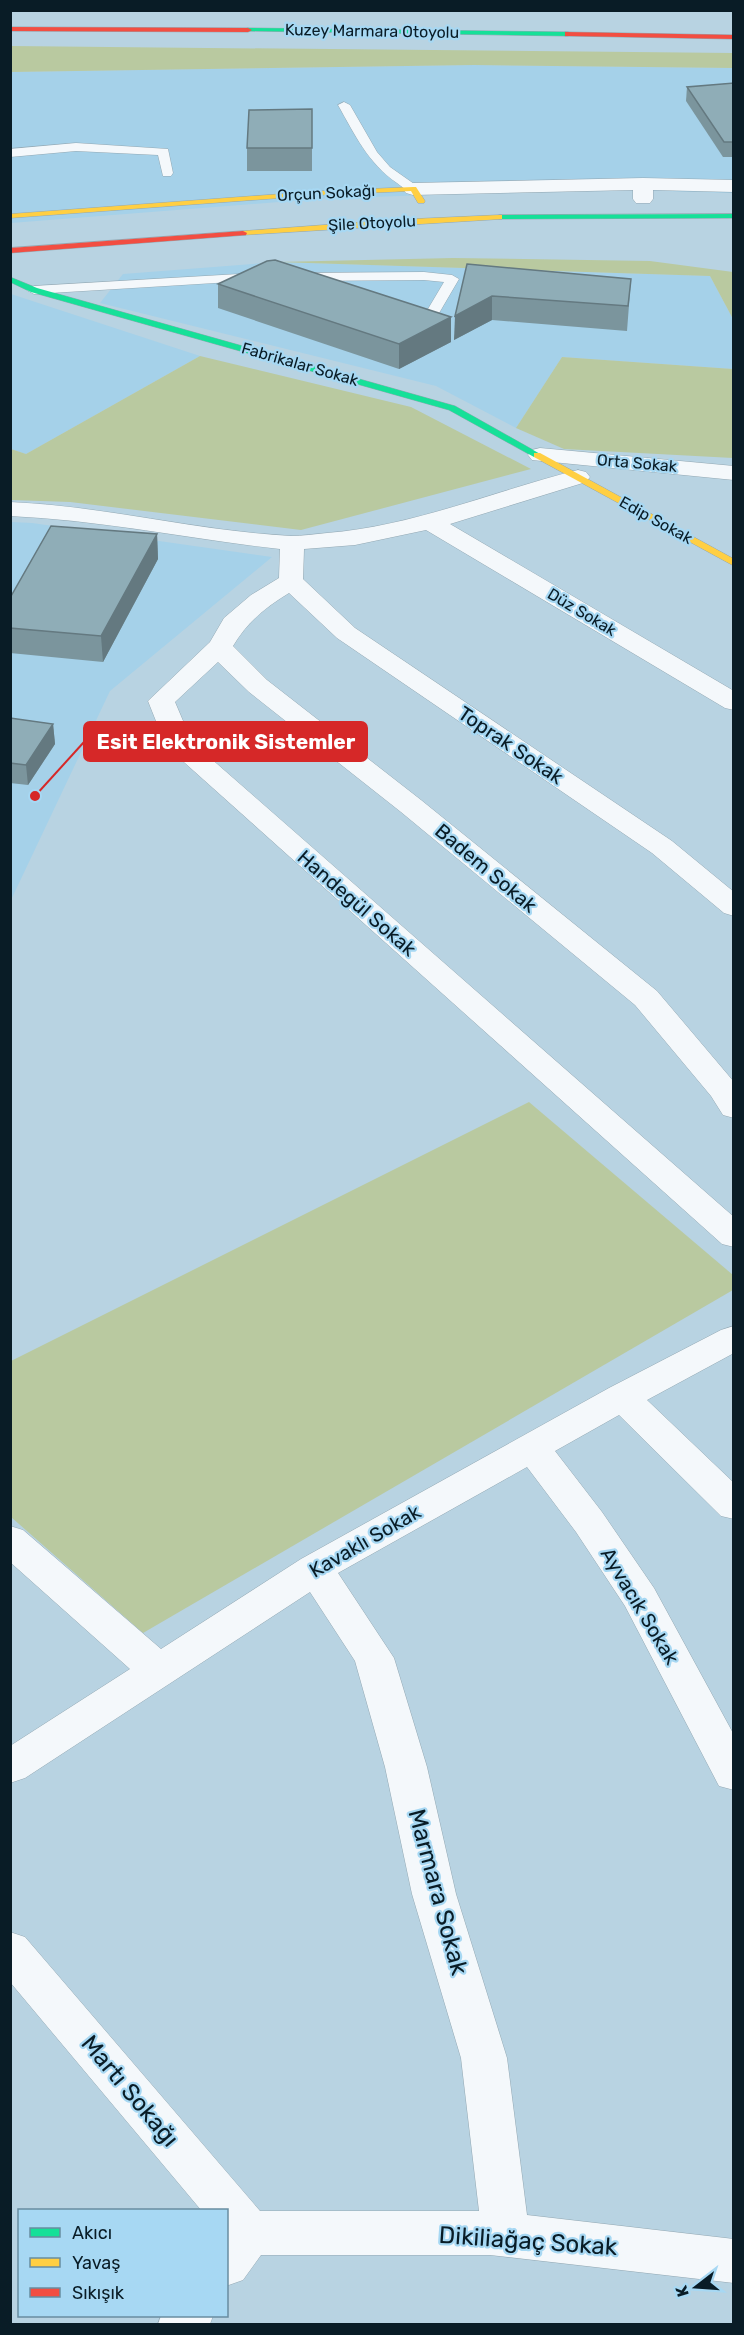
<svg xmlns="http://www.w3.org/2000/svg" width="744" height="2335" viewBox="0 0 744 2335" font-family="Rubik,sans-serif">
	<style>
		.built { fill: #a5d1e9 }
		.green { fill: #b9c9a0 }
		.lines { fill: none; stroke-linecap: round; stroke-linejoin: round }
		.lane-casing { stroke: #93a8b3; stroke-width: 1 }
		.street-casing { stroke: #93a8b3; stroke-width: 1 }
		.fast-casing { stroke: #93a8b3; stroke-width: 1 }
		.slow-casing { stroke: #93a8b3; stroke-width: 1 }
		.jam-casing { stroke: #93a8b3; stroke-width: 1 }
		.lane { fill: #f4f8fb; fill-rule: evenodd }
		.street { fill: #f4f8fb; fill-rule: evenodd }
		.fast { fill: #16e098; fill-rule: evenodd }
		.slow { fill: #ffcf43; fill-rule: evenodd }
		.jam { fill: #f24e42; fill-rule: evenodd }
		.wall { fill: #7b959d }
		.shaded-wall { fill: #647980 }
		.building { fill: #8fadb7; stroke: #647980; stroke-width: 1.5 }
		.labels { text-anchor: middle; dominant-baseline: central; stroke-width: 4.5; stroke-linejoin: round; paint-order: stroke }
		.far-street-label { font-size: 16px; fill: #091c26; stroke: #a7d8f3 }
		.street-label { font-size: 20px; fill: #091c26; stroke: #a7d8f3 }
		.near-street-label { font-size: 24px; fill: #091c26; stroke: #a7d8f3 }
		.leader { fill: none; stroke: #d62828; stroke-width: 2 }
		.callout-dot { fill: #d62828; stroke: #a7d8f3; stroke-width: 2 }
		.callout { fill: #d62828; stroke: #d62828; stroke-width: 2 }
		.callout-label { font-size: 21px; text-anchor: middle; font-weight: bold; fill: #fff }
	</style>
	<rect width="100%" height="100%" fill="#b8d3e2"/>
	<g class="built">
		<polygon points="474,65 733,68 733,193 593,189 317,199 11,223 11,72"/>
		<polygon points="277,262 710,276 733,319 733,369 562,357 516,428 436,386 100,303 123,274"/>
		<polygon points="11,294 200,356 26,454 11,449"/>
		<polygon points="11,522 32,523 272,557 110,691 11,900"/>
	</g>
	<g class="green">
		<polygon points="11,46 733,53 734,68 474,65 11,72"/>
		<polygon points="453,258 650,261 733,272 733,319 710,276 277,262"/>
		<polygon points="200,356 411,407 531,469 301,530 70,502 11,500 11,449 26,454"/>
		<polygon points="562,357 733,369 733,458 564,449 516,428"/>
		<polygon points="529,1102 733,1275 733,1290 143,1633 11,1517 11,1361"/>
	</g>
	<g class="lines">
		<defs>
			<g id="lane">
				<path d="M344,102L350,105L377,152L390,167L417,186L419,189L417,192C409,194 404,188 397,183C368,163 355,135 338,105Z"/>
				<polygon points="76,143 168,149 173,173 171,176 163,176 158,155 76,151 10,157 10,149"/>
				<polygon points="424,272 452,275 459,279 435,320 428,324 405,317 403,314 410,310 425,314 444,282 424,280 298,281 291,277 298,273"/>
				<polygon points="258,273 263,274 265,277 263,280 34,294 27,290 34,286"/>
			</g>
			<g id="street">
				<polygon points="643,178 734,180 734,192 653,190 653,199 650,203 636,203 633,199 633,190 413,195 406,193 403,189 406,185 413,183"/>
				<polygon points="540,448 734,466 734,480 532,460 528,455 532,450"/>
				<path d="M578,470L586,472L590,477L586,482L450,524L734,691V710L725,708L426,530L355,545L304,549L303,579L355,628L672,841L734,892V916L724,913L652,853L337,638L289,593C266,607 247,622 233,646L267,680L421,800L657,991L734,1082V1118L723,1115L711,1096L635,1005L401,812L249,692L218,662L175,702L192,742L734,1217V1247L722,1244L166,746L148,701L210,642L224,618L251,595L279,578L280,549C190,539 101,520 10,516V502C105,506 196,531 291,536C302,536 315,534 327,533C414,526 494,491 578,470Z"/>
				<polygon points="734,1326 734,1353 647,1400 734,1483 734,1519 721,1516 619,1415 555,1451 602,1512 654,1588 734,1735 734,1790 719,1786 625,1606 576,1532 527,1467 338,1573 394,1658 427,1767 456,1894 507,2058 527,2215 734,2239 734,2283 490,2255 261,2255 243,2280 226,2286 226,2210 201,2210 10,1982 10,1932 25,1937 260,2211 479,2211 461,2058 412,1894 385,1767 355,1661 310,1592 25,1778 10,1783 10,1746 130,1669 10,1562 10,1526 23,1530 161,1649 301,1559 609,1388 721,1330"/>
				<polygon points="161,2316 213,2316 210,2324 158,2324"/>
			</g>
			<g id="fast">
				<polygon points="248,28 568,32 572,34 568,36 246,31 246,29"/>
				<polygon points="734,214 734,218 499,219 495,217 499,215"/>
				<polygon points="10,277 37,288 455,406 542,455 534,457 449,410 31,292 10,282"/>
			</g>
			<g id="slow">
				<polygon points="413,187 416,187 425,201 424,203 418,203 411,191 321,195 10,218 10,214 321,191"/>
				<polygon points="499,215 502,215 502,219 243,235 239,233 243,231 390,220"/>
				<polygon points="534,453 540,453 734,559 734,566 534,457"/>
			</g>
			<g id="jam">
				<polygon points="10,27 248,28 252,30 248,32 10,31"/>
				<polygon points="565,32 734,35 734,39 568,36 565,36"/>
				<polygon points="243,231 247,233 246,235 10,253 10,248"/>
			</g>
		</defs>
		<use href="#lane" class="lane-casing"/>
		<use href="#street" class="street-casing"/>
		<use href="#fast" class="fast-casing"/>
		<use href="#slow" class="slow-casing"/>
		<use href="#jam" class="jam-casing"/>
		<use href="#lane" class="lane"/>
		<use href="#street" class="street"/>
		<use href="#fast" class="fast"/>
		<use href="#slow" class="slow"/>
		<use href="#jam" class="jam"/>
	</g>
	<g class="wall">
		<polygon points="734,83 734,157 723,157 686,101 687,87"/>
		<polygon points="312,132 312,171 247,171 247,148"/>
		<polygon points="467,264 631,279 627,331 492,320 454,340"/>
		<polygon points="218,284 451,317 451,342 399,369 218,308"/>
		<polygon points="157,534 158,559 103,662 10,653 10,598"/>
		<polygon points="10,718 53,724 55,744 28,785 10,783"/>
	</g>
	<g class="shaded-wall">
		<polygon points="492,296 492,320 454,340 455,316"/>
		<polygon points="451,317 451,342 399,369 399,344"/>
		<polygon points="157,534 158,559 103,662 101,636"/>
		<polygon points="53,724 55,744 28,785 26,765"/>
	</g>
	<g class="building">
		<polygon points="734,83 734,142 724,142 687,87"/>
		<polygon points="312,109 312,148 247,148 249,110"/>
		<polygon points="275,260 451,317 399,344 218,284 267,261"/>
		<polygon points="467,264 631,279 628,306 492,296 455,316"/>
		<polygon points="51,526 157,534 101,636 10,628 10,598"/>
		<polygon points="10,718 53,724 26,765 10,763"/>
	</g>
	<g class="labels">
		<g class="far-street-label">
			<text transform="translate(372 31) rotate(1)">Kuzey Marmara Otoyolu</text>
			<text transform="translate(326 193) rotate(-3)">Orçun Sokağı</text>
			<text transform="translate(372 223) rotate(-3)">Şile Otoyolu</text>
			<text transform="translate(300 364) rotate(16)">Fabrikalar Sokak</text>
			<text transform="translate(637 463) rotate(5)">Orta Sokak</text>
			<text transform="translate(656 520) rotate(29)">Edip Sokak</text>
			<text transform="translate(582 612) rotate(31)">Düz Sokak</text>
		</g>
		<g class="street-label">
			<text transform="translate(511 745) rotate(34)">Toprak Sokak</text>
			<text transform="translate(486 868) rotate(40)">Badem Sokak</text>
			<text transform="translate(357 903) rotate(41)">Handegül Sokak</text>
			<text transform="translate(365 1541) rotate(-30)">Kavaklı Sokak</text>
			<text transform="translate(640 1606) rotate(59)">Ayvacık Sokak</text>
		</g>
		<g class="near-street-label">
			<text transform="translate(438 1892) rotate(75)">Marmara Sokak</text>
			<text transform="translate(130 2091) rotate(50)">Martı Sokağı</text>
			<text transform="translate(528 2241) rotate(4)">Dikiliağaç Sokak</text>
		</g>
	</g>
	<path class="leader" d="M35 796L84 742"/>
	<circle class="callout-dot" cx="35" cy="796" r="6"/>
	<rect class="callout" x="84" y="722" width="283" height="39" rx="6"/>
	<g class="callout-label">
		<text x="226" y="749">Esit Elektronik Sistemler</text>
	</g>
	<rect width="744" height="2335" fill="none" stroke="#091c26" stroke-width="24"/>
	<rect x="18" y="2209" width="210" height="108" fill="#a7d8f3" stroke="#688da1" stroke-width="1.5"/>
	<rect x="30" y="2228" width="30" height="9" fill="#16e098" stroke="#688da1" stroke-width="1.5"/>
	<text x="72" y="2239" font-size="18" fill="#091c26">Akıcı</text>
	<rect x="30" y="2258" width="30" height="9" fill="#ffcf43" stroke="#688da1" stroke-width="1.5"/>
	<text x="72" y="2269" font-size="18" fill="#091c26">Yavaş</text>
	<rect x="30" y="2288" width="30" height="9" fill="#f24e42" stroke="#688da1" stroke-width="1.5"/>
	<text x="72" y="2299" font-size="18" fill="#091c26">Sıkışık</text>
	<g transform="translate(696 2287) rotate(253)" stroke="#a7d8f3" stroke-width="4.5" paint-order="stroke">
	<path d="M0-4.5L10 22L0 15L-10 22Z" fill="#091c26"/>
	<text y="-9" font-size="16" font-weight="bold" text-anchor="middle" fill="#091c26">K</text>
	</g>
</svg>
